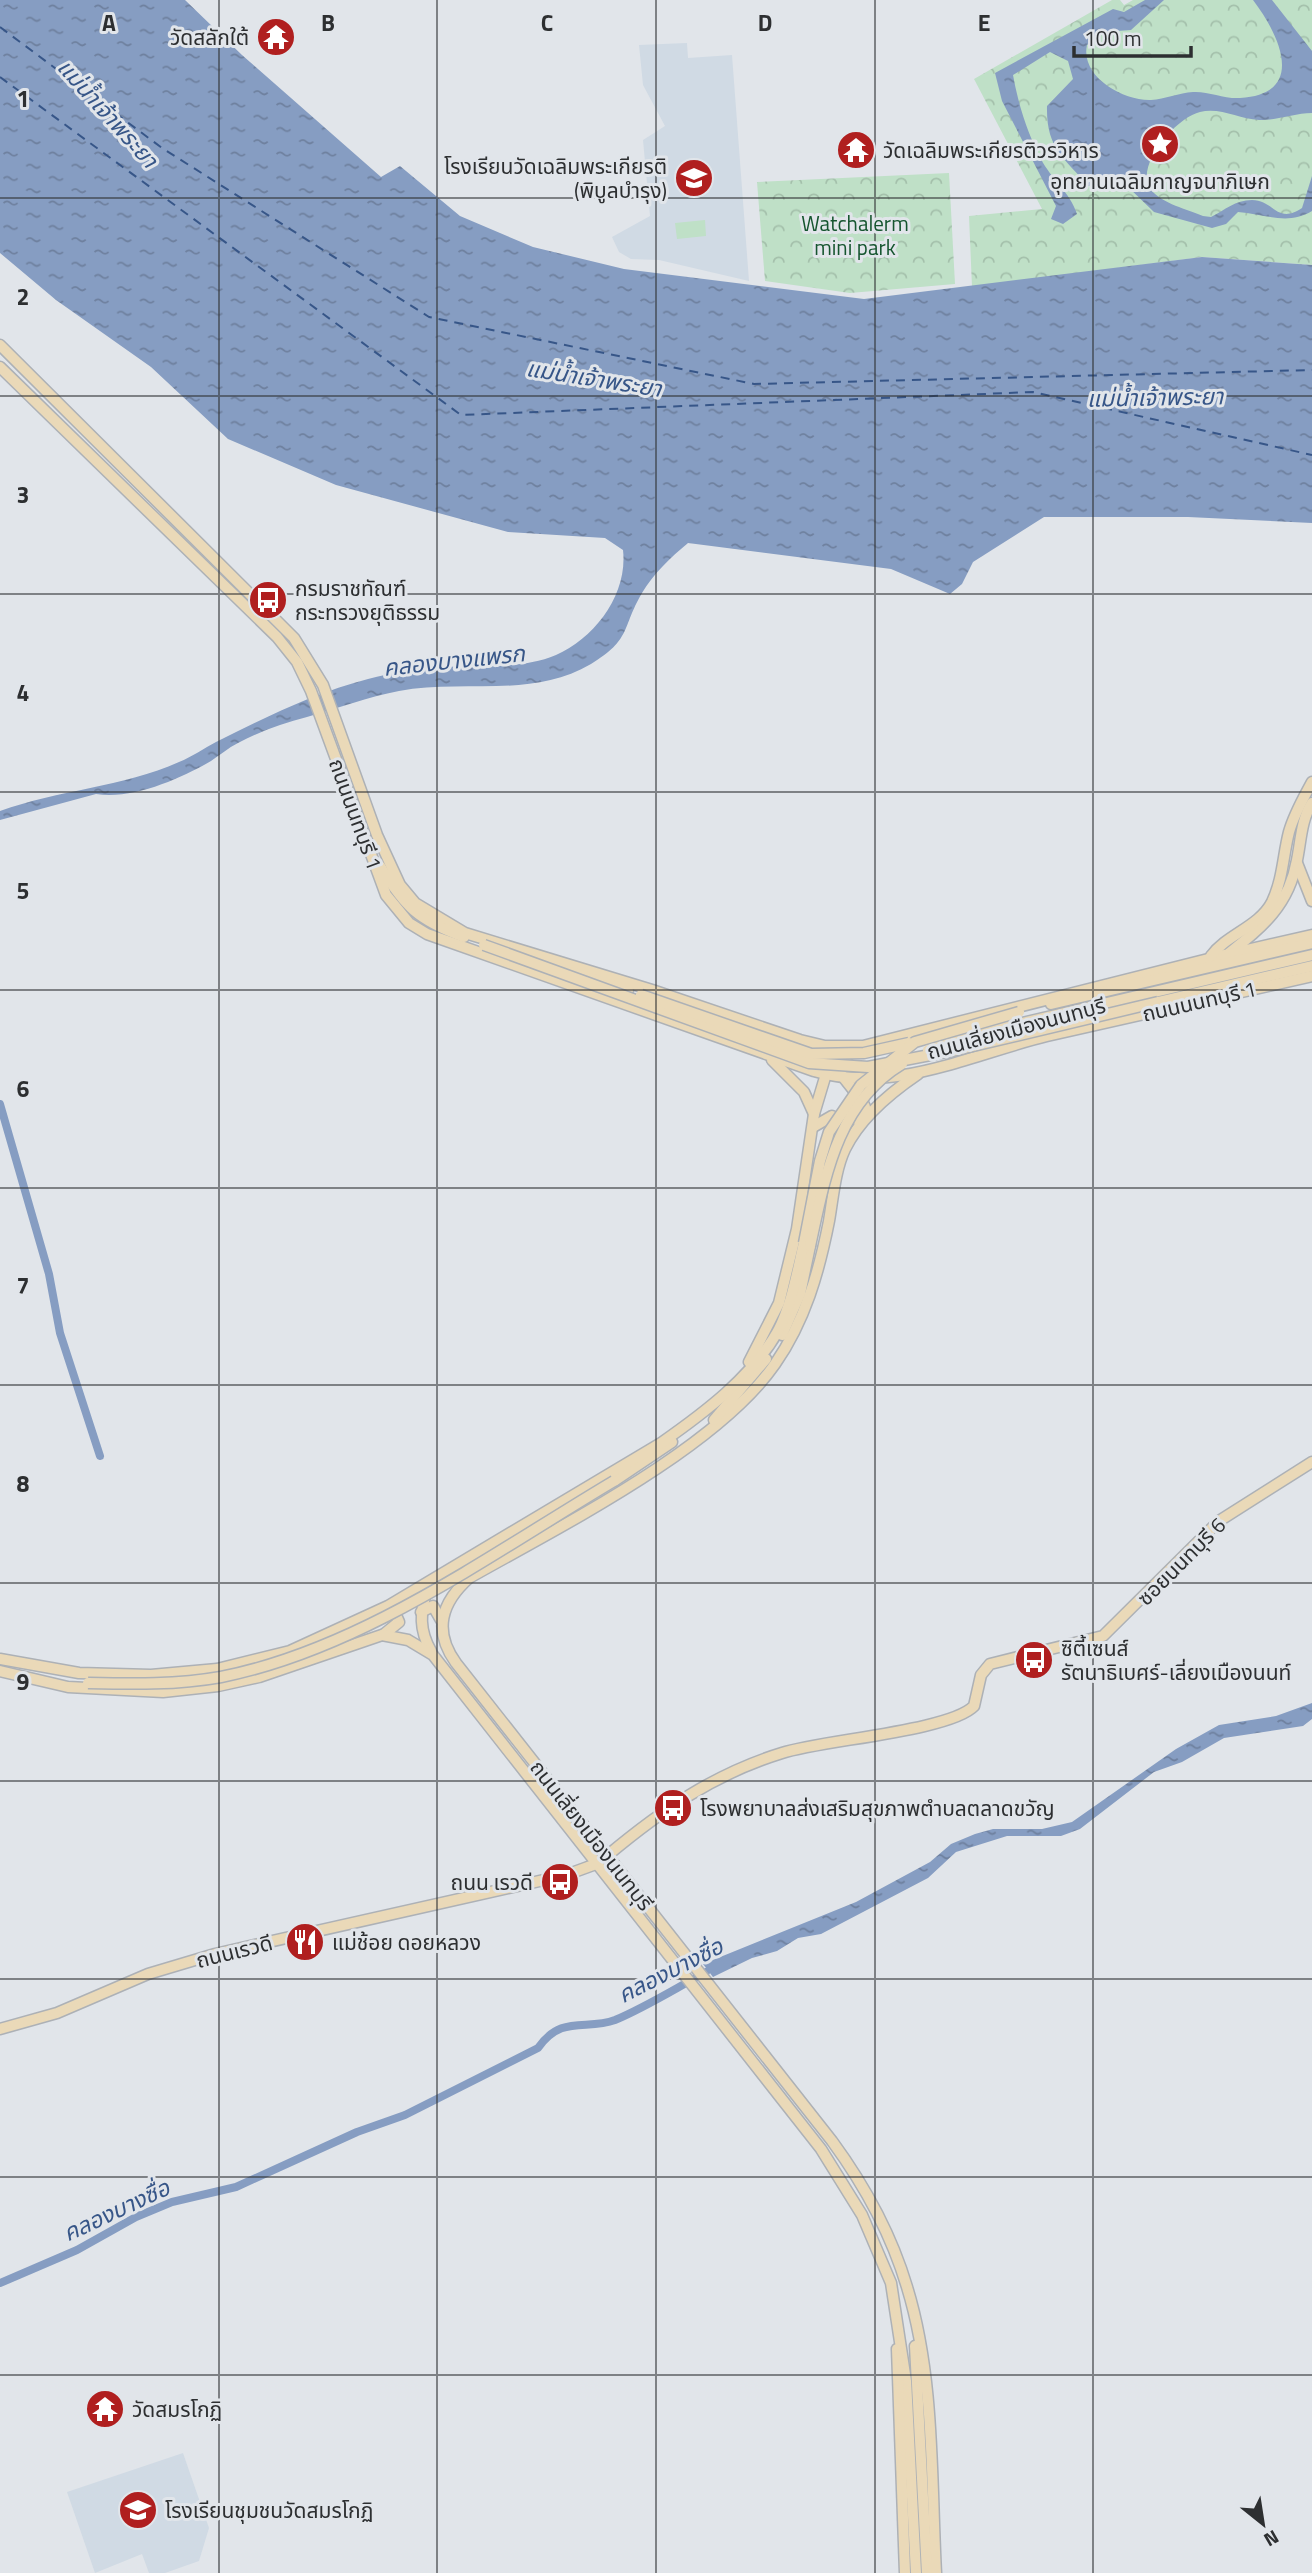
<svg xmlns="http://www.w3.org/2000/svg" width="1312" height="2573" viewBox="0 0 1312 2573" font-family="'Titillium Web','Noto Sans Thai',sans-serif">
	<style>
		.built { fill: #d0dae4 }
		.park { fill: url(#park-crowns) }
		.pitch { fill: #bfe0c7 }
		.water { fill: url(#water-ripples) }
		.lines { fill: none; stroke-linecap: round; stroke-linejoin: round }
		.canal { stroke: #869dc2; stroke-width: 8 }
		.ferry { stroke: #375688; stroke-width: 2; stroke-dasharray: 9 7; stroke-linecap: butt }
		.secondary-casing { stroke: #adb1b6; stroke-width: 13 }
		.secondary { stroke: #ead9b8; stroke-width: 10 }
		.secondary-bridge-casing { stroke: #adb1b6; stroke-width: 13; stroke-linecap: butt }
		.secondary-bridge { stroke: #ead9b8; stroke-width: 10 }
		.grid { fill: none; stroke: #2d2f31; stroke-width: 2; stroke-opacity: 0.55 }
		.labels { text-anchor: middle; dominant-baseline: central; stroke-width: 6; stroke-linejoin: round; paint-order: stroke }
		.poi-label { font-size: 21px; fill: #2d2f31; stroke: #e1e5ea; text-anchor: start }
		.park-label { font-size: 21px; fill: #15552f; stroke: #e1e5ea }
		.street-label { font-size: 21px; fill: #2d2f31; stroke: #e1e5ea }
		.water-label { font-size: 23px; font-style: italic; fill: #375688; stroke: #e1e5ea }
		.grid-label { font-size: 23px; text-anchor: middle; font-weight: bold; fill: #2d2f31; stroke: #e1e5ea; stroke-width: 6; stroke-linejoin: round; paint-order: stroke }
	</style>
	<defs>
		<pattern id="park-crowns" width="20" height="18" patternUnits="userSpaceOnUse" patternTransform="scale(1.75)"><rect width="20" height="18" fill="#bfe0c7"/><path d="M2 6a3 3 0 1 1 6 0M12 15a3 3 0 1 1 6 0" fill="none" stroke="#a4c0ab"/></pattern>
		<pattern id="water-ripples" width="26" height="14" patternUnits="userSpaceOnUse" patternTransform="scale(1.75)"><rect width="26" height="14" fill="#869dc2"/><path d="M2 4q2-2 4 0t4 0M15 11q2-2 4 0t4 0" fill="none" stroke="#6e809e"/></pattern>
	</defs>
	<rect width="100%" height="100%" fill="#e1e5ea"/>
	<g class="built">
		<polygon points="687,43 688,58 732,55 749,281 659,260 631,259 619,252 612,237 650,216 643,140 665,126 643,85 639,45"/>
		<polygon points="183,2453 209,2528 199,2561 165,2573 149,2573 142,2554 95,2573 67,2492"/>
	</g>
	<g class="park">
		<polygon points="1112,0 1120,0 1124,5 1133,0 1312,0 1312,265 1202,257 972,287 969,216 1042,209 974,79"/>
		<polygon points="949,173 955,284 850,293 765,281 757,182"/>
	</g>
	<polygon class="pitch" points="705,220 706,236 677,239 675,223"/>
	<g class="water">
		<path d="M0,0H185L242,55L381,177L400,166L460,216L533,247L624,269L864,299L1202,257L1312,265V523L1188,517H1044L973,562L962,584L950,594L891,569L688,543C671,557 653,574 642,593C621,629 632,639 591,664C532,699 463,679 399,691C368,697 338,708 307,717C283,723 259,732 238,743C228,748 220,755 211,761C180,779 132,800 96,794L0,820V811C58,790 123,787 179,762C192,757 204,748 216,742C266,717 314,693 368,679C392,673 416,668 441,667C479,665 520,670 556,655C595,638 628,594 623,550L605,538L508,532L336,485L228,439L151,367L56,300L0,253Z"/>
		<path d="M1145,0H1164L1131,30L1103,32L1087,45C1080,76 1122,101 1151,100C1165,99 1179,93 1193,92C1208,91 1224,99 1240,98C1308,94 1279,34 1253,0H1272L1312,51V113C1294,113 1276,121 1259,120C1239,119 1220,107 1200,112C1177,117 1133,166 1151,190C1163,204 1187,209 1203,216L1211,217C1225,210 1235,200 1252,200C1274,200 1277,225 1302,208L1312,176V211C1287,226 1266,214 1238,212L1226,224L1212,228L1154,212L1126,185L1088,186C1064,157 1046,149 1047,106L1073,79L1068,61L1050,52L1013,75C1018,103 1027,133 1041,159C1051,179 1070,192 1077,214L1063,224L1051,219L1056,206L1002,101L995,73L1113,9L1124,12Z"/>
		<polygon points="1312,1703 1312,1719 1303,1726 1224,1738 1182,1762 1154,1772 1080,1829 1061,1836 1007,1836 956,1852 928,1878 821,1934 798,1938 777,1951 752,1958 713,1977 703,1964 856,1902 930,1862 951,1844 975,1834 993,1829 1042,1829 1072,1822 1176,1749 1219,1725 1276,1716"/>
	</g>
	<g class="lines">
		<g class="canal">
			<polyline points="0,1104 49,1274 60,1333 100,1456"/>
			<path d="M0,2283L77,2250L136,2217L172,2202L236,2187L357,2132L405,2115L538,2048C562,2014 586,2031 615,2020C646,2007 676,1988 706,1972"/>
		</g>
		<g class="ferry">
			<polyline points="0,27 162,148 429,317 754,384 1312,370"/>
			<polyline points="0,77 461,415 1033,392 1312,455"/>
		</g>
		<defs>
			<g id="secondary">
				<path d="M0,345L294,638L323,685L377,835L400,885L415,903L465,933L652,990L800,1040L825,1046H863L1228,954C1262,927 1289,906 1297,860C1301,841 1301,820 1312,803"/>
				<path d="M0,367L277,637L297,662L311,691L386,895L409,923L427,934L814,1071C893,1095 972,1054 1047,1036C1135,1016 1224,996 1312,976"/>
				<polyline points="1297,863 1312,901"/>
				<path d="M380,866C405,907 418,920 464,937"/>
				<polyline points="1229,954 1312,935"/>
				<path d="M1211,956C1227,934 1259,927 1272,902C1283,879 1283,855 1289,832C1294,814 1303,799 1312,782"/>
				<polyline points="571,972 628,990"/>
				<polyline points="1158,1002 1312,966"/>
				<polyline points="1051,1004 1312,943"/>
				<polyline points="1022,1023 1312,955"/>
				<polyline points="817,1052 832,1063 862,1101 865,1107 859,1122"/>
				<polyline points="772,1060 804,1092 814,1114"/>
				<path d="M918,1074C890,1093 860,1118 845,1149C835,1170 833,1198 829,1221C819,1272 805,1321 775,1364C717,1448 559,1527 469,1578C441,1603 433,1631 456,1663L832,2141C865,2186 891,2233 907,2287C935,2378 931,2479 936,2573"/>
				<polyline points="813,1127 832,1116 844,1122"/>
				<polyline points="782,1335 800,1294 810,1246"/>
				<polyline points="749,1362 779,1303 797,1229 814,1114 826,1074 852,1052"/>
				<polyline points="714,1420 766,1359"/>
				<polyline points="614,1481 672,1442"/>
				<path d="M427,1589C420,1613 419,1630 431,1651"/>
				<polyline points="421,1612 433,1606 441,1620"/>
				<polyline points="383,1635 399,1622 395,1613 387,1612"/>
				<path d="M0,1659L79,1673L151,1675L217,1669L290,1651L388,1606L661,1443C704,1413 752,1377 778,1331C792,1304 797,1272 804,1243"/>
				<polyline points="0,1671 68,1687 163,1692 218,1686 259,1677 382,1635 408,1640 433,1655 821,2149 862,2215 891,2283 906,2381 916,2573"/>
				<path d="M608,1855C662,1810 714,1774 782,1753C822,1740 950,1731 974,1706L981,1675L990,1664L1103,1636L1219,1521L1312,1462"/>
				<polyline points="0,2029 57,2013 148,1974 215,1954 566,1875 596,1864"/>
				<polyline points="915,2346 927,2573"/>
				<polyline points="897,2349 905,2573"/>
			</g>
		</defs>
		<use href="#secondary" class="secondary-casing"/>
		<use href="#secondary" class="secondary"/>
		<defs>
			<g id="secondary-bridge">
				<polyline points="484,945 809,1063 868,1067 956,1050 1158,1002"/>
				<polyline points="641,995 811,1054 864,1053 909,1043"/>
				<polyline points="928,1050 1022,1023"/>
				<polyline points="804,1243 820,1161 829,1132 861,1085 915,1042 1019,1012"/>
				<path d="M810,1246C825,1177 837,1103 902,1064"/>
				<path d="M88,1683C133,1684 176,1685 221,1677C362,1649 491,1554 614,1481"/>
			</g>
		</defs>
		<use href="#secondary-bridge" class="secondary-bridge-casing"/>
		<use href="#secondary-bridge" class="secondary-bridge"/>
	</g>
	<path class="grid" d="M219,0V2573M437,0V2573M656,0V2573M875,0V2573M1093,0V2573M0,198H1312M0,396H1312M0,594H1312M0,792H1312M0,990H1312M0,1188H1312M0,1385H1312M0,1583H1312M0,1781H1312M0,1979H1312M0,2177H1312M0,2375H1312"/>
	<defs>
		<symbol id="temple-disc" viewBox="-11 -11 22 22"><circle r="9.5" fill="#b01f1f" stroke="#e1e5ea"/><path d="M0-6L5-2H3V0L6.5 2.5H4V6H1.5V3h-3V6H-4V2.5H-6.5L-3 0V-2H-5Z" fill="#fff"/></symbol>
		<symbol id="sight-disc" viewBox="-11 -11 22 22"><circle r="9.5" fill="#b01f1f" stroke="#e1e5ea"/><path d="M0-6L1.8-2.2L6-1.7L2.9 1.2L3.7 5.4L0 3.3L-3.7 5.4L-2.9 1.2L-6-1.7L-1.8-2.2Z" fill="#fff"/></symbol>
		<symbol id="school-disc" viewBox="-11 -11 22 22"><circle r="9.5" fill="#b01f1f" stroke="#e1e5ea"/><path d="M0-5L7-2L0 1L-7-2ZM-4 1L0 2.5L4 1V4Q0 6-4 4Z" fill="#fff"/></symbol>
		<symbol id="bus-disc" viewBox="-11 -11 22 22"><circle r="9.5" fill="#b01f1f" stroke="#e1e5ea"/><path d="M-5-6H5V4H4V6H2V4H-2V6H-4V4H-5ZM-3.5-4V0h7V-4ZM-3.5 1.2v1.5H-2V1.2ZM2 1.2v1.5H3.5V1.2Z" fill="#fff"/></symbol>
		<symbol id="restaurant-disc" viewBox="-11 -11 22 22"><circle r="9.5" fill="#b01f1f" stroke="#e1e5ea"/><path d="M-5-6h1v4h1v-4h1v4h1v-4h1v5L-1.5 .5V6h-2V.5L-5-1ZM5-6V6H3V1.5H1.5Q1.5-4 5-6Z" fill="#fff"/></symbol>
	</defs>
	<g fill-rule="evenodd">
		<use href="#temple-disc" x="254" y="15" width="44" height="44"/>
		<use href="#sight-disc" x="1138" y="122" width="44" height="44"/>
		<use href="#temple-disc" x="834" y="128" width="44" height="44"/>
		<use href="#school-disc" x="672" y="156" width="44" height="44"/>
		<use href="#bus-disc" x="246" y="578" width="44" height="44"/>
		<use href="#bus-disc" x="1012" y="1638" width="44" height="44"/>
		<use href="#bus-disc" x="651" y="1786" width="44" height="44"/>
		<use href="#bus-disc" x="538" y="1860" width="44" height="44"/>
		<use href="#restaurant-disc" x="283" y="1920" width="44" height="44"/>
		<use href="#temple-disc" x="83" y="2387" width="44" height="44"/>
		<use href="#school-disc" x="116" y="2488" width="44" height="44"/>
	</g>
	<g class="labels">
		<g class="poi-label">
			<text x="249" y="37" text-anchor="end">วัดสลักใต้</text>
			<text x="883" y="150">วัดเฉลิมพระเกียรติวรวิหาร</text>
			<text x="667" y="166" text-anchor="end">โรงเรียนวัดเฉลิมพระเกียรติ<tspan x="667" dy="24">(พิบูลบำรุง)</tspan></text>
			<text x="1160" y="181" text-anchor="middle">อุทยานเฉลิมกาญจนาภิเษก</text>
			<text x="295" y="588">กรมราชทัณฑ์<tspan x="295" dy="24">กระทรวงยุติธรรม</tspan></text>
			<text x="1061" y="1648">ซิตี้เซนส์<tspan x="1061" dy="24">รัตนาธิเบศร์-เลี่ยงเมืองนนท์</tspan></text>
			<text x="700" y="1808">โรงพยาบาลส่งเสริมสุขภาพตำบลตลาดขวัญ</text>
			<text x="533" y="1882" text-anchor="end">ถนน เรวดี</text>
			<text x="332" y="1942">แม่ช้อย ดอยหลวง</text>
			<text x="132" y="2409">วัดสมรโกฏิ</text>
			<text x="165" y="2510">โรงเรียนชุมชนวัดสมรโกฏิ</text>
		</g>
		<g class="park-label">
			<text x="855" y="223">Watchalerm<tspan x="855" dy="24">mini park</tspan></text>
		</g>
		<g class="street-label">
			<text transform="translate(356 814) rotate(70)">ถนนนนทบุรี 1</text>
			<text transform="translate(1199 1001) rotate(-13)">ถนนนนทบุรี 1</text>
			<text transform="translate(1016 1028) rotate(-15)">ถนนเลี่ยงเมืองนนทบุรี</text>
			<text transform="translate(1181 1561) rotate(-45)">ซอยนนทบุรี 6</text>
			<text transform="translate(592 1835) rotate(52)">ถนนเลี่ยงเมืองนนทบุรี</text>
			<text transform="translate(234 1951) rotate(-14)">ถนนเรวดี</text>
		</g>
		<g class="water-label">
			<text transform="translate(108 113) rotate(48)">แม่น้ำเจ้าพระยา</text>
			<text transform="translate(594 378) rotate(9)">แม่น้ำเจ้าพระยา</text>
			<text transform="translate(1155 397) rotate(-1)">แม่น้ำเจ้าพระยา</text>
			<text transform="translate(454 660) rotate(-6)">คลองบางแพรก</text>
			<text transform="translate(670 1970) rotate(-27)">คลองบางซื่อ</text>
			<text transform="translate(116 2210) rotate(-25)">คลองบางซื่อ</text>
		</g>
	</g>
	<g class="grid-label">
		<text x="109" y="31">A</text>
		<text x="328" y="31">B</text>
		<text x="547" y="31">C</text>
		<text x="765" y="31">D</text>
		<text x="984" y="31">E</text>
		<text x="23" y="107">1</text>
		<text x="23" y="305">2</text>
		<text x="23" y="503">3</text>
		<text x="23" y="701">4</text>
		<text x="23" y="899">5</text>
		<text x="23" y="1097">6</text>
		<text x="23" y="1294">7</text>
		<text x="23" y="1492">8</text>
		<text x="23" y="1690">9</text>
	</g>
	<g transform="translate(1263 2524) rotate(150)" stroke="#e1e5ea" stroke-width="5" paint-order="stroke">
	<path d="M0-5L12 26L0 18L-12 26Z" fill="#2d2f31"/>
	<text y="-10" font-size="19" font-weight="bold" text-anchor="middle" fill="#2d2f31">N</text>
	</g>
	<path d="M1074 46v10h117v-10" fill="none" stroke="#2d2f31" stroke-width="3.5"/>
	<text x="1084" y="46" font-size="21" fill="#2d2f31" stroke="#e1e5ea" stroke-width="5" paint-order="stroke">100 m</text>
</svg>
